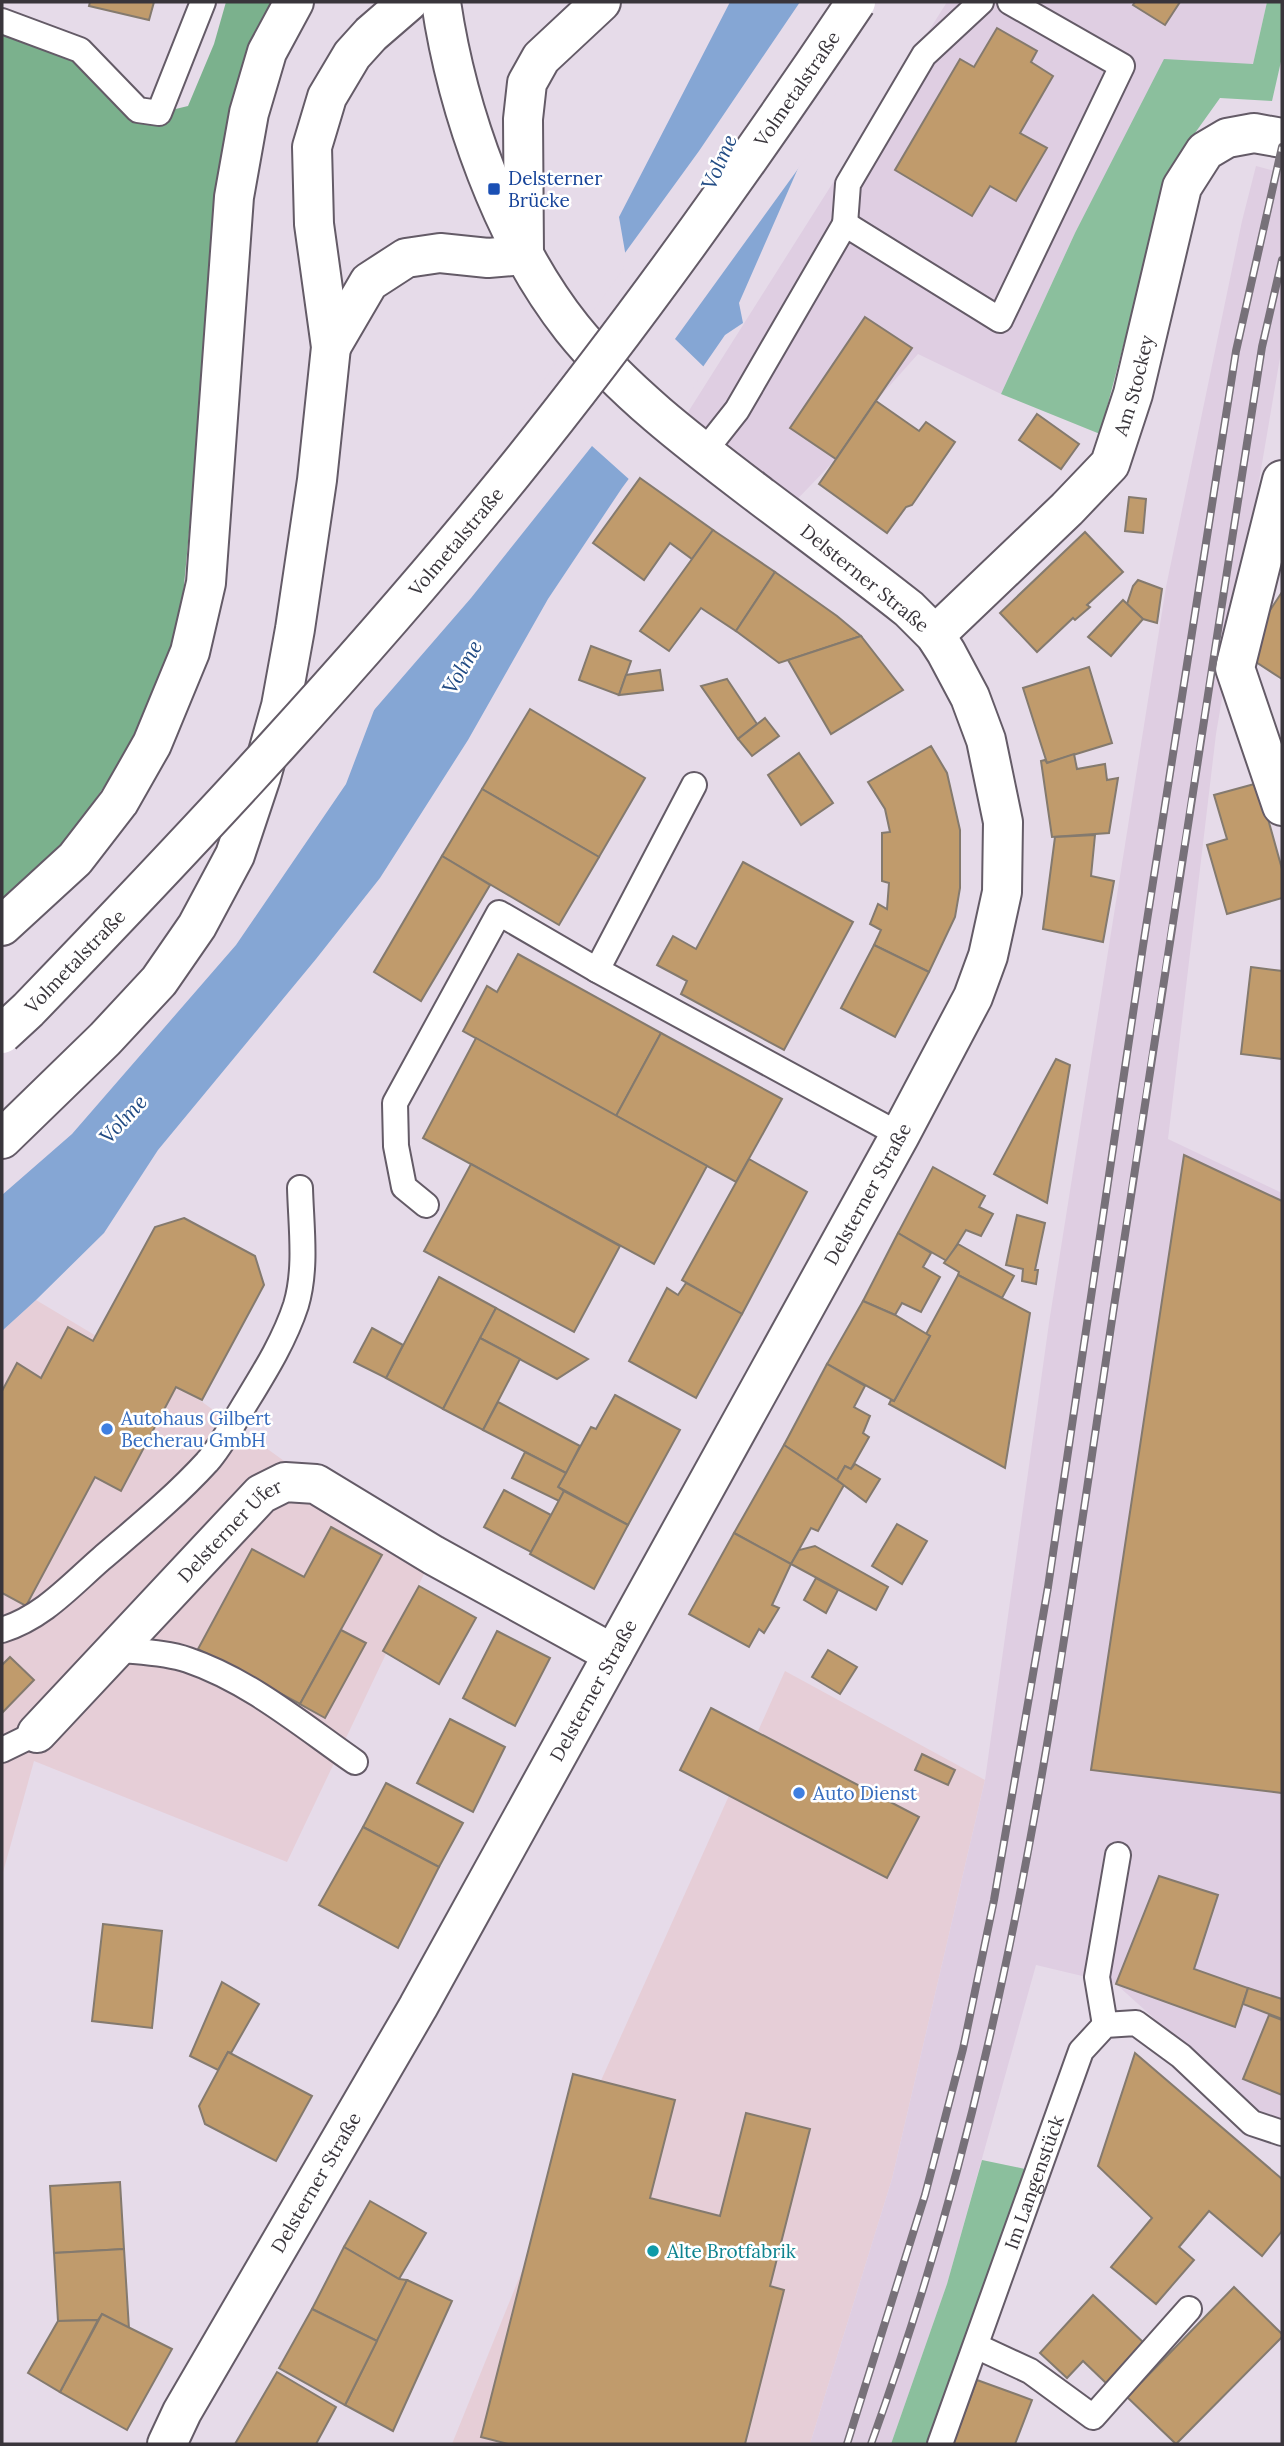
<svg xmlns="http://www.w3.org/2000/svg" width="1284" height="2446" viewBox="0 0 1284 2446" font-family="Lora,serif">
	<style>
		.commercial { fill: #e6ced7 }
		.built { fill: #dfcee2 }
		.green { fill: #8bbf9d }
		.forest { fill: #7bb18d }
		.water { fill: #85a6d4 }
		.pier { fill: #e6dbe9 }
		.building { fill: #c09b6c; stroke: #847a6e; stroke-width: 2 }
		.lines { fill: none; stroke-linecap: round; stroke-linejoin: round }
		.lane-casing { stroke: #645b67; stroke-width: 28 }
		.street-casing { stroke: #645b67; stroke-width: 42 }
		.secondary-casing { stroke: #645b67; stroke-width: 42 }
		.primary-casing { stroke: #645b67; stroke-width: 42 }
		.lane { stroke: #fff; stroke-width: 24 }
		.street { stroke: #fff; stroke-width: 38 }
		.secondary { stroke: #fff; stroke-width: 38 }
		.primary { stroke: #fff; stroke-width: 38 }
		.rail-casing { stroke: #777179; stroke-width: 8 }
		.rail { stroke: #fff; stroke-width: 5; stroke-dasharray: 16; stroke-linecap: butt }
		.primary-bridge-casing { stroke: #645b67; stroke-width: 42; stroke-linecap: butt }
		.primary-bridge { stroke: #fff; stroke-width: 38 }
		.transit-dot { fill: #1a4fb4; stroke: #fff; stroke-width: 2.5 }
		.shop-dot { fill: #3f7fe0; stroke: #fff; stroke-width: 2.5 }
		.culture-dot { fill: #0f9aa8; stroke: #fff; stroke-width: 2.5 }
		.labels { text-anchor: middle; dominant-baseline: central; stroke-width: 5; stroke-linejoin: round; paint-order: stroke }
		.street-label { font-size: 19px; fill: #39353b; stroke: #fff }
		.transit-label { font-size: 19px; fill: #164399; stroke: #fff; text-anchor: start }
		.shop-label { font-size: 19px; fill: #366cbe; stroke: #fff; text-anchor: start }
		.culture-label { font-size: 19px; fill: #0d838f; stroke: #fff; text-anchor: start }
		.water-label { font-size: 21px; font-style: italic; fill: #214b84; stroke: #fff }
	</style>
	<rect width="100%" height="100%" fill="#e6dbe9"/>
	<g class="commercial">
		<polygon points="36,1300 180,1386 316,1484 433,1555 287,1862 34,1761 2,1876 2,1331"/>
		<polygon points="785,1671 985,1780 892,2179 810,2444 452,2444 581,2125"/>
	</g>
	<g class="built">
		<polygon points="947,2 1267,2 1253,64 1075,233 1001,394 918,354 876,401 836,459 784,513 678,428"/>
		<polygon points="1256,166 1282,173 1282,346 1216,734 1168,1139 1282,1193 1282,2134 1116,1984 1036,1965 947,2284 891,2444 810,2444 892,2179 985,1780 1049,1323 1166,587 1242,221"/>
	</g>
	<g class="green">
		<polygon points="1267,2 1282,2 1282,57 1272,101 1220,98 1170,168 1100,434 1001,394 1075,233 1164,59 1253,64"/>
		<polygon points="982,2160 1025,2169 944,2394 928,2444 891,2444 947,2284"/>
	</g>
	<polygon class="forest" points="226,2 273,2 259,24 239,108 202,393 179,639 142,732 60,850 2,901 2,21 80,50 159,113 188,106 214,44"/>
	<polygon class="water" points="730,2 871,2 739,303 743,323 725,335 696,377 667,427 622,488 548,599 468,740 380,878 316,959 158,1150 104,1233 36,1300 2,1331 2,1195 72,1134 236,945 346,784 428,568 628,269 619,217"/>
	<polygon class="pier" points="800,2 875,2 811,151 675,339 705,368 671,427 631,481 592,446 471,598 368,717 425,566 506,433 624,268 622,257 699,151"/>
	<g class="building">
		<polygon points="90,2 154,2 149,20 89,6"/>
		<polygon points="1135,2 1180,2 1165,25 1133,5"/>
		<polygon points="997,28 1037,51 1031,62 1053,76 1020,133 1047,148 1016,201 990,186 972,216 895,170 960,59 974,67"/>
		<polygon points="865,317 912,348 836,459 790,428"/>
		<polygon points="876,401 919,431 926,422 955,442 912,505 906,507 887,533 819,484"/>
		<polygon points="1037,414 1079,444 1061,469 1019,440"/>
		<polygon points="640,478 713,530 692,559 670,543 644,580 593,543"/>
		<polygon points="1129,497 1146,499 1143,533 1125,531"/>
		<polygon points="713,530 775,572 736,631 701,608 669,651 640,631"/>
		<polygon points="1085,532 1123,572 1087,605 1090,607 1075,620 1073,618 1037,652 1000,613"/>
		<polygon points="775,572 837,616 861,636 779,663 736,631"/>
		<polygon points="1138,580 1162,589 1157,623 1143,619 1127,604 1133,586"/>
		<polygon points="1282,592 1282,679 1242,653"/>
		<polygon points="1123,600 1143,619 1111,656 1088,637"/>
		<polygon points="861,636 903,690 831,734 788,660"/>
		<polygon points="591,646 631,661 619,695 579,680"/>
		<polygon points="1089,667 1112,743 1047,763 1023,688"/>
		<polygon points="660,670 663,690 619,695 626,675"/>
		<polygon points="727,679 757,724 738,739 701,686"/>
		<polygon points="530,709 645,778 599,857 482,789"/>
		<polygon points="765,718 779,736 752,756 738,739"/>
		<polygon points="931,746 947,773 960,830 960,888 955,917 929,972 874,945 881,930 870,924 878,904 887,909 889,883 882,881 882,833 890,832 885,809 868,782"/>
		<polygon points="799,753 833,803 801,825 768,775"/>
		<polygon points="1074,754 1077,769 1105,764 1107,780 1118,778 1109,833 1052,837 1041,761 1045,760 1047,763"/>
		<polygon points="1258,783 1282,869 1282,898 1227,914 1207,845 1227,839 1214,795"/>
		<polygon points="482,789 599,857 559,925 442,856"/>
		<polygon points="1095,835 1091,876 1114,881 1103,942 1043,929 1055,837"/>
		<polygon points="442,856 490,885 421,1001 374,972"/>
		<polygon points="743,862 853,922 784,1050 681,994 687,981 657,965 673,936 696,949"/>
		<polygon points="874,945 929,972 895,1037 841,1008"/>
		<polygon points="518,954 661,1033 616,1116 463,1031 487,986 497,992"/>
		<polygon points="1251,967 1282,971 1282,1059 1241,1054"/>
		<polygon points="661,1033 782,1099 736,1182 616,1116"/>
		<polygon points="476,1038 707,1166 654,1264 423,1138"/>
		<polygon points="1056,1059 1070,1065 1047,1203 994,1174"/>
		<polygon points="1184,1155 1282,1201 1282,1793 1091,1770"/>
		<polygon points="749,1159 807,1192 742,1314 682,1280"/>
		<polygon points="471,1164 620,1246 574,1332 424,1251"/>
		<polygon points="933,1167 985,1196 979,1207 993,1214 981,1236 966,1230 947,1261 898,1233"/>
		<polygon points="1017,1215 1045,1223 1035,1270 1038,1270 1036,1284 1022,1281 1023,1269 1006,1265"/>
		<polygon points="184,1218 255,1256 264,1285 202,1400 176,1387 121,1491 95,1477 26,1606 2,1593 2,1391 17,1363 41,1378 68,1327 93,1341 155,1227"/>
		<polygon points="898,1233 931,1253 923,1267 940,1277 921,1312 902,1303 895,1315 863,1301"/>
		<polygon points="958,1244 1014,1276 1002,1298 958,1275 959,1272 944,1263"/>
		<polygon points="958,1275 1030,1313 1005,1468 889,1404 891,1400 894,1401 930,1336 926,1334"/>
		<polygon points="439,1277 496,1308 443,1409 386,1378"/>
		<polygon points="686,1283 742,1314 696,1398 629,1361 667,1288 678,1295"/>
		<polygon points="863,1301 895,1315 930,1336 894,1401 827,1364"/>
		<polygon points="496,1308 588,1359 557,1379 480,1338"/>
		<polygon points="372,1328 403,1345 386,1378 354,1362"/>
		<polygon points="480,1338 520,1359 483,1430 443,1409"/>
		<polygon points="827,1364 865,1386 854,1407 870,1416 863,1433 869,1437 851,1469 845,1466 837,1480 784,1445"/>
		<polygon points="615,1395 680,1430 628,1525 558,1487 591,1427 596,1429"/>
		<polygon points="498,1402 580,1446 566,1473 483,1430"/>
		<polygon points="784,1445 844,1485 818,1531 811,1528 791,1564 734,1533"/>
		<polygon points="525,1452 566,1473 558,1487 564,1491 559,1501 512,1478"/>
		<polygon points="855,1464 880,1479 866,1502 837,1480 845,1466 851,1469"/>
		<polygon points="504,1490 551,1515 531,1552 484,1527"/>
		<polygon points="564,1491 628,1525 594,1589 530,1554"/>
		<polygon points="897,1524 927,1541 902,1584 872,1566"/>
		<polygon points="331,1527 382,1555 300,1704 198,1649 252,1549 304,1577"/>
		<polygon points="734,1533 791,1564 772,1605 779,1608 764,1633 759,1629 749,1647 689,1614"/>
		<polygon points="815,1546 888,1587 876,1610 791,1564 799,1550"/>
		<polygon points="816,1578 838,1590 826,1613 804,1600"/>
		<polygon points="419,1586 476,1618 439,1684 383,1651"/>
		<polygon points="341,1630 366,1643 325,1718 300,1704"/>
		<polygon points="497,1631 550,1658 515,1726 463,1698"/>
		<polygon points="828,1650 857,1667 840,1694 812,1677"/>
		<polygon points="10,1657 34,1680 2,1713 2,1665"/>
		<polygon points="711,1708 919,1817 887,1878 680,1770"/>
		<polygon points="450,1719 505,1747 473,1812 417,1783"/>
		<polygon points="922,1754 955,1770 948,1785 915,1770"/>
		<polygon points="386,1783 463,1823 439,1867 363,1827"/>
		<polygon points="363,1827 439,1867 398,1948 319,1905"/>
		<polygon points="1159,1876 1218,1895 1194,1969 1248,1988 1235,2027 1116,1984"/>
		<polygon points="103,1924 162,1931 152,2028 92,2021"/>
		<polygon points="222,1982 259,2004 231,2053 228,2052 218,2070 190,2056"/>
		<polygon points="1248,1988 1282,1999 1282,2019 1243,2004"/>
		<polygon points="1269,2015 1282,2020 1282,2095 1243,2079"/>
		<polygon points="228,2052 312,2096 276,2161 205,2124 199,2106"/>
		<polygon points="1135,2053 1282,2179 1282,2231 1262,2256 1209,2211 1179,2247 1194,2260 1156,2304 1111,2267 1152,2218 1098,2166"/>
		<polygon points="573,2074 675,2100 650,2198 720,2216 746,2113 810,2129 770,2286 784,2290 745,2444 508,2444 481,2437"/>
		<polygon points="120,2182 124,2249 54,2253 50,2186"/>
		<polygon points="370,2201 426,2233 399,2279 344,2247"/>
		<polygon points="344,2247 399,2279 407,2280 377,2341 312,2309"/>
		<polygon points="124,2249 129,2329 102,2314 98,2320 58,2321 54,2253"/>
		<polygon points="407,2280 452,2301 393,2431 345,2405"/>
		<polygon points="1234,2287 1282,2334 1282,2337 1176,2444 1127,2397"/>
		<polygon points="1093,2295 1143,2342 1106,2383 1083,2361 1067,2378 1040,2353"/>
		<polygon points="312,2309 377,2341 345,2405 279,2368"/>
		<polygon points="102,2314 172,2349 127,2430 60,2392"/>
		<polygon points="98,2320 60,2392 28,2373 58,2321"/>
		<polygon points="277,2372 336,2407 316,2444 235,2444"/>
		<polygon points="977,2380 1032,2400 1015,2444 953,2444"/>
	</g>
	<g class="lines">
		<defs>
			<g id="lane">
				<polyline points="2,21 80,50 138,110 159,113 203,2"/>
				<polyline points="845,224 848,184 924,55 981,2"/>
				<polyline points="703,453 737,410 845,224 1000,320 1122,66 1010,2"/>
				<polyline points="694,785 597,970 900,1135"/>
				<polyline points="426,1205 404,1187 396,1146 395,1103 499,913 597,970"/>
				<path d="M2,1630C43,1617 69,1587 101,1559C137,1528 174,1498 207,1462C221,1446 231,1427 242,1409C262,1376 284,1342 296,1305C307,1268 301,1226 300,1188"/>
				<path d="M113,1649C138,1652 165,1652 188,1660C250,1681 303,1726 355,1762"/>
				<polyline points="2,1750 37,1733"/>
				<polyline points="1105,2025 1097,1977 1118,1855"/>
				<polyline points="976,2346 1030,2371 1093,2417 1189,2309"/>
				<path id="s1" d="M940,2444L1081,2051L1105,2025L1136,2023L1181,2056L1252,2123L1282,2133"/>
			</g>
			<g id="street">
				<polyline points="1282,480 1235,668 1282,806"/>
				<path id="s2" d="M935,635L1067,509L1110,464L1133,394L1182,187L1205,151L1227,138L1254,133L1282,138"/>
				<path id="s3" d="M37,1733L261,1494L285,1482L316,1484L433,1555L613,1654"/>
			</g>
			<g id="secondary">
				<path id="s4" d="M167,2444L182,2412L418,2007L900,1135L973,997L988,956L1002,892L1003,822L986,740L970,697L946,652L935,635L909,609C861,571 811,534 762,497C695,446 625,394 572,328C503,241 457,111 441,2"/>
			</g>
			<g id="primary">
				<polyline points="331,347 369,282 406,258 440,253 488,258 524,255 523,119 527,83 541,58 601,2"/>
				<polyline points="2,926 75,859 119,802 152,744 190,652 206,583 234,197 249,113 267,52 294,2"/>
				<polyline points="2,1139 105,1039 159,981 197,926 235,855 261,777 281,706 295,629 317,480 331,347 314,224 312,147 327,97 352,55 371,34 408,2"/>
			</g>
		</defs>
		<use href="#lane" class="lane-casing"/>
		<use href="#street" class="street-casing"/>
		<use href="#secondary" class="secondary-casing"/>
		<use href="#primary" class="primary-casing"/>
		<use href="#lane" class="lane"/>
		<use href="#street" class="street"/>
		<use href="#secondary" class="secondary"/>
		<use href="#primary" class="primary"/>
		<defs>
			<g id="rail">
				<polyline points="847,2444 925,2195 963,2049 994,1900 1048,1587 1143,946 1236,351 1282,147"/>
				<path d="M871,2444C917,2317 956,2185 986,2053C1043,1809 1076,1560 1113,1313C1161,991 1212,669 1262,347L1282,260"/>
			</g>
		</defs>
		<use href="#rail" class="rail-casing"/>
		<use href="#rail" class="rail"/>
		<defs>
			<g id="primary-bridge">
				<path id="s5" d="M2,1034L28,1010C195,837 360,661 512,474C634,323 748,163 856,2"/>
			</g>
		</defs>
		<use href="#primary-bridge" class="primary-bridge-casing"/>
		<use href="#primary-bridge" class="primary-bridge"/>
	</g>
	<rect class="transit-dot" x="487" y="182" width="14" height="14" rx="3.5"/>
	<g class="shop-dot">
		<circle cx="107" cy="1429" r="7"/>
		<circle cx="799" cy="1793" r="7"/>
	</g>
	<circle class="culture-dot" cx="653" cy="2251" r="7"/>
	<g class="labels">
		<g class="street-label">
			<text stroke="none"><textPath href="#s5" startOffset="1237">Volmetalstraße</textPath></text>
			<text stroke="none"><textPath href="#s2" startOffset="327">Am Stockey</textPath></text>
			<text stroke="none"><textPath href="#s5" startOffset="670">Volmetalstraße</textPath></text>
			<text transform="translate(865 578) rotate(39)">Delsterner Straße</text>
			<text stroke="none"><textPath href="#s5" startOffset="103">Volmetalstraße</textPath></text>
			<text stroke="none"><textPath href="#s4" startOffset="1433">Delsterner Straße</textPath></text>
			<text stroke="none"><textPath href="#s3" startOffset="280">Delsterner Ufer</textPath></text>
			<text stroke="none"><textPath href="#s4" startOffset="866">Delsterner Straße</textPath></text>
			<text stroke="none"><textPath href="#s1" startOffset="278">Im Langenstück</textPath></text>
			<text stroke="none"><textPath href="#s4" startOffset="301">Delsterner Straße</textPath></text>
		</g>
		<g class="transit-label">
			<text x="508" y="178">Delsterner<tspan x="508" dy="22">Brücke</tspan></text>
		</g>
		<g class="shop-label">
			<text x="121" y="1418">Autohaus Gilbert<tspan x="121" dy="22">Becherau GmbH</tspan></text>
			<text x="813" y="1793">Auto Dienst</text>
		</g>
		<g class="culture-label">
			<text x="667" y="2251">Alte Brotfabrik</text>
		</g>
		<g class="water-label">
			<text transform="translate(719 162) rotate(-66)">Volme</text>
			<text transform="translate(462 667) rotate(-60)">Volme</text>
			<text transform="translate(123 1119) rotate(-47)">Volme</text>
		</g>
	</g>
	<rect width="1284" height="2446" fill="none" stroke="#39353b" stroke-width="7"/>
</svg>
